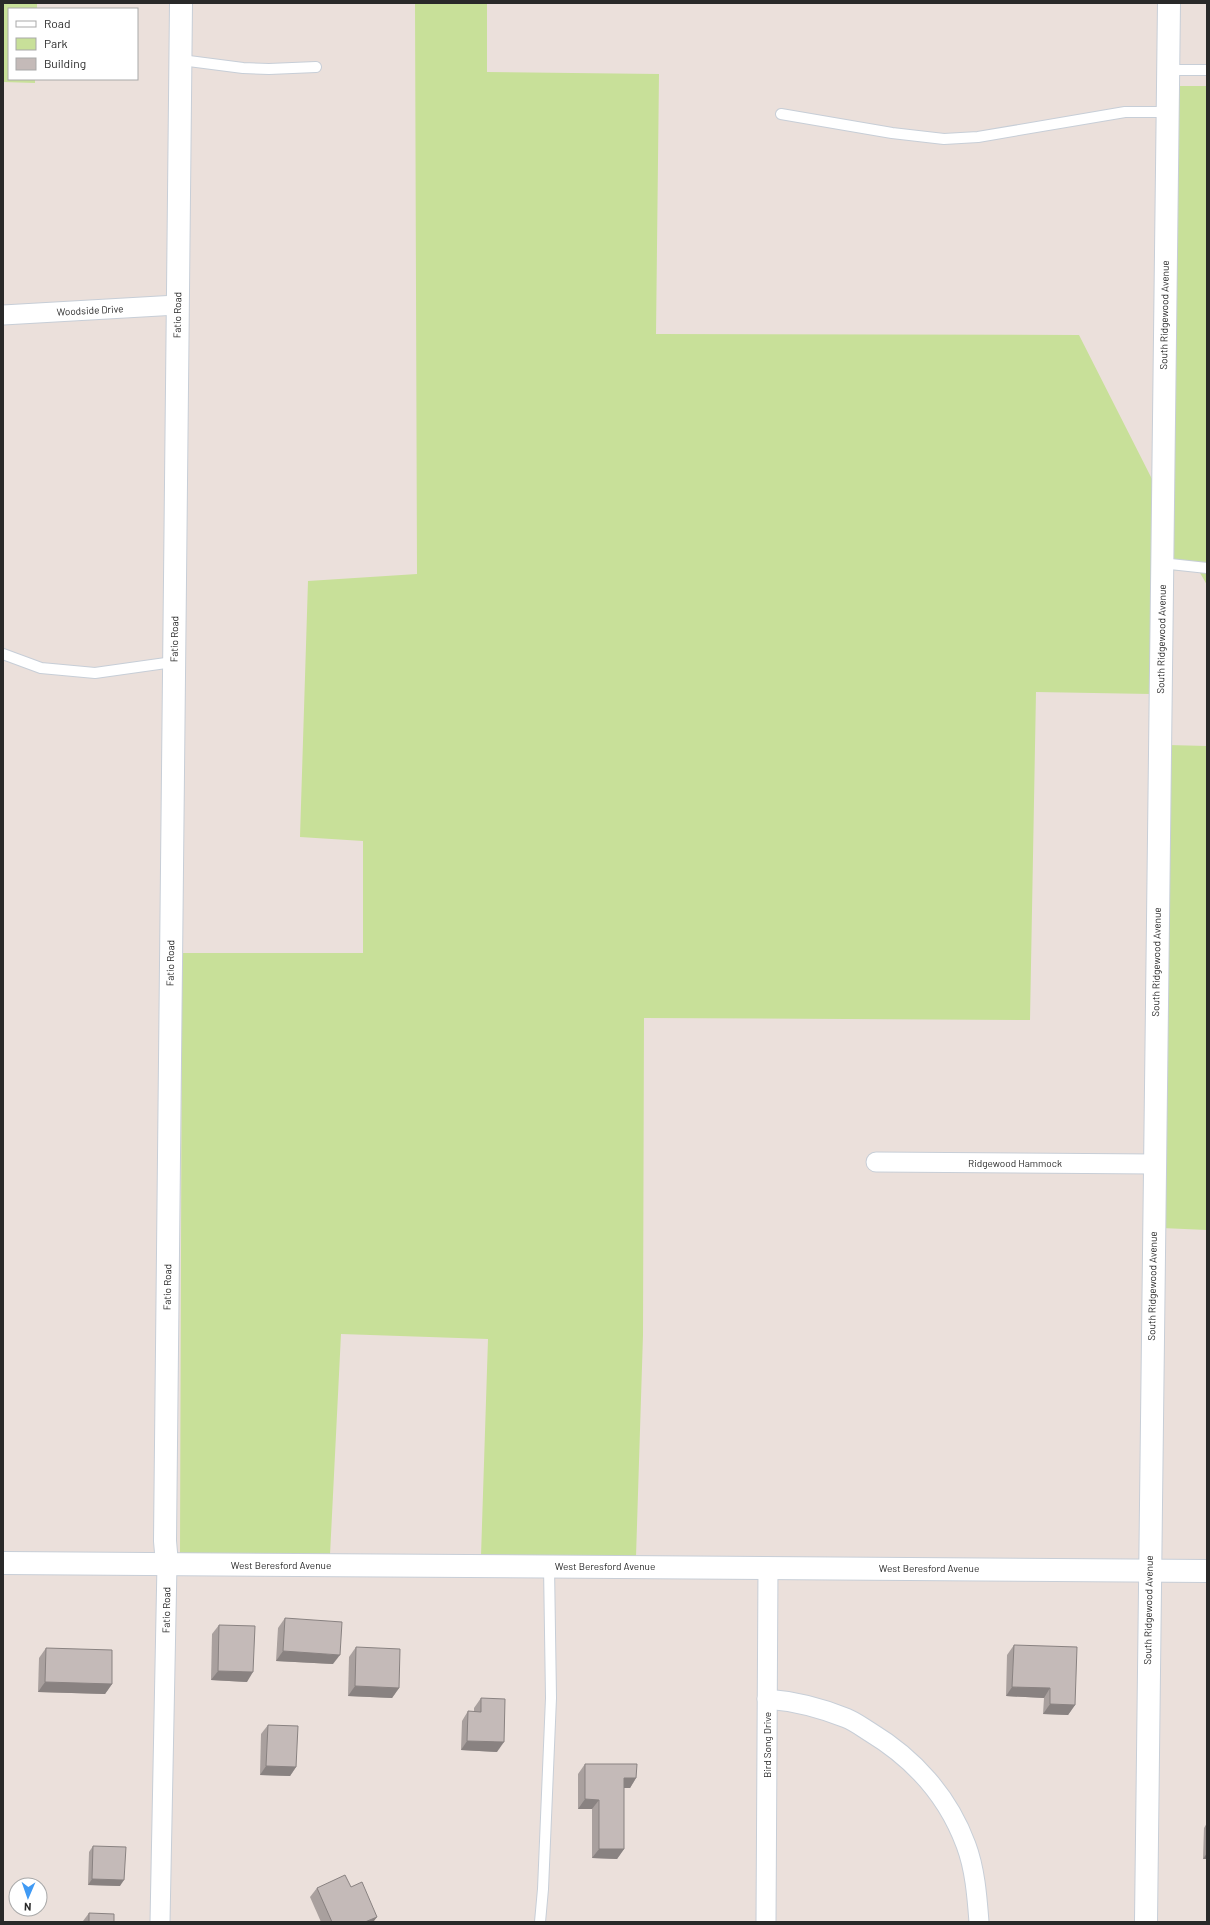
<svg xmlns="http://www.w3.org/2000/svg" width="1210" height="1925" viewBox="0 0 1210 1925" font-family="Barlow,sans-serif">
	<style>
		.green { fill: #c8e099 }
		.lines { fill: none; stroke-linecap: round; stroke-linejoin: round }
		.service-casing { stroke: #c7ced7; stroke-width: 12 }
		.minor-casing { stroke: #c7ced7; stroke-width: 21 }
		.tertiary-casing { stroke: #c7ced7; stroke-width: 24 }
		.service { stroke: #fff; stroke-width: 10 }
		.minor { stroke: #fff; stroke-width: 19 }
		.tertiary { stroke: #fff; stroke-width: 22 }
		.wall { fill: #a9a09e }
		.shaded-wall { fill: #898281 }
		.building { fill: #c4bab8; stroke: #898281 }
		.labels { text-anchor: middle; dominant-baseline: central; stroke-width: 3; stroke-linejoin: round; paint-order: stroke }
		.street-label { font-size: 10px; fill: #292929; stroke: #fff }
	</style>
	<rect width="100%" height="100%" fill="#ebe0db"/>
	<g class="green">
		<polygon points="3,3 37,3 37,9 9,9 9,79 35,79 35,83 3,82"/>
		<polygon points="415,3 487,3 487,72 659,74 656,334 1079,335 1154,483 1151,694 1036,692 1030,1020 644,1018 643,1335 636,1557 481,1556 488,1339 341,1334 330,1555 180,1553 182,953 363,953 363,841 300,837 308,581 417,574"/>
		<polygon points="1177,86 1207,86 1207,585 1199,571 1170,570"/>
		<polygon points="1168,745 1207,746 1207,1230 1162,1228"/>
	</g>
	<g class="lines">
		<defs>
			<g id="service">
				<polyline points="181,60 243,68 269,69 316,67"/>
				<polyline points="1169,70 1207,70"/>
				<polyline points="781,114 892,133 944,139 978,137 1125,112 1167,112"/>
				<polyline points="1161,563 1207,568"/>
				<polyline points="3,654 41,668 95,673 173,662"/>
				<polyline points="540,1922 543,1889 551,1698 549,1566"/>
			</g>
			<g id="minor">
				<polyline points="3,315 177,305"/>
				<polyline points="876,1162 1154,1164"/>
				<path d="M767,1699C793,1701 821,1708 846,1718C854,1721 862,1727 870,1732C913,1758 948,1796 966,1845C975,1869 977,1896 979,1922"/>
				<polyline points="160,1922 167,1564"/>
				<polyline points="766,1922 768,1567"/>
			</g>
			<g id="tertiary">
				<polyline points="3,1563 1207,1571"/>
				<polyline points="167,1564 165,1541 181,3"/>
				<polyline points="1146,1922 1169,3"/>
			</g>
		</defs>
		<use href="#service" class="service-casing"/>
		<use href="#minor" class="minor-casing"/>
		<use href="#tertiary" class="tertiary-casing"/>
		<use href="#service" class="service"/>
		<use href="#minor" class="minor"/>
		<use href="#tertiary" class="tertiary"/>
	</g>
	<g class="wall">
		<polygon points="285,1618 333,1664 276,1661 278,1628"/>
		<polygon points="219,1625 247,1682 211,1680 212,1634"/>
		<polygon points="1014,1645 1075,1705 1068,1715 1043,1714 1044,1698 1006,1696 1007,1655"/>
		<polygon points="356,1647 399,1688 392,1698 348,1696 349,1657"/>
		<polygon points="46,1648 112,1684 105,1694 38,1692 39,1658"/>
		<polygon points="481,1698 497,1752 461,1750 462,1721 468,1711 474,1712 474,1708"/>
		<polygon points="268,1725 296,1767 290,1776 260,1775 261,1734"/>
		<polygon points="585,1764 636,1778 630,1788 624,1788 624,1849 617,1859 592,1858 592,1809 578,1809 578,1774"/>
		<polygon points="1207,1823 1207,1859 1203,1859 1204,1828"/>
		<polygon points="93,1846 120,1886 88,1885 89,1852"/>
		<polygon points="351,1887 377,1917 373,1922 321,1922 310,1897 317,1888"/>
		<polygon points="89,1913 114,1922 83,1922 83,1921"/>
	</g>
	<g class="shaded-wall">
		<polygon points="283,1651 340,1655 333,1664 276,1661"/>
		<polygon points="218,1671 253,1672 247,1682 211,1680"/>
		<polygon points="45,1682 112,1684 105,1694 38,1692"/>
		<polygon points="355,1686 399,1688 392,1698 348,1696"/>
		<polygon points="1012,1687 1050,1688 1044,1698 1006,1696"/>
		<polygon points="1050,1704 1075,1705 1068,1715 1043,1714"/>
		<polygon points="467,1741 504,1742 497,1752 461,1750"/>
		<polygon points="266,1766 296,1767 290,1776 260,1775"/>
		<polygon points="624,1778 636,1778 630,1788 618,1788"/>
		<polygon points="585,1799 599,1800 592,1809 578,1809"/>
		<polygon points="599,1849 624,1849 617,1859 592,1858"/>
		<polygon points="1207,1853 1207,1859 1203,1859"/>
		<polygon points="92,1879 124,1880 120,1886 88,1885"/>
		<polygon points="377,1917 373,1922 365,1922"/>
	</g>
	<g class="building">
		<polygon points="285,1618 342,1622 340,1655 283,1651"/>
		<polygon points="219,1625 255,1626 253,1672 218,1671"/>
		<polygon points="1014,1645 1077,1647 1075,1705 1050,1704 1050,1688 1012,1687"/>
		<polygon points="356,1647 400,1649 399,1688 355,1686"/>
		<polygon points="46,1648 112,1650 112,1684 45,1682"/>
		<polygon points="481,1698 505,1699 504,1742 467,1741 468,1711 481,1712"/>
		<polygon points="268,1725 298,1726 296,1767 266,1766"/>
		<polygon points="585,1764 637,1764 636,1778 624,1778 624,1849 599,1849 599,1800 585,1799"/>
		<polygon points="93,1846 126,1847 124,1880 92,1879"/>
		<polygon points="345,1875 351,1887 362,1882 377,1917 365,1922 332,1922 317,1888"/>
		<polygon points="89,1913 114,1914 114,1922 89,1922"/>
	</g>
	<g class="labels">
		<g class="street-label">
			<text transform="translate(90 310) rotate(-3)">Woodside Drive</text>
			<text transform="translate(177 315) rotate(-89)">Fatio Road</text>
			<text transform="translate(1164 315) rotate(-89)">South Ridgewood Avenue</text>
			<text transform="translate(174 639) rotate(-89)">Fatio Road</text>
			<text transform="translate(1161 639) rotate(-89)">South Ridgewood Avenue</text>
			<text transform="translate(1156 962) rotate(-89)">South Ridgewood Avenue</text>
			<text transform="translate(170 963) rotate(-89)">Fatio Road</text>
			<text x="1015" y="1163">Ridgewood Hammock</text>
			<text transform="translate(1152 1286) rotate(-89)">South Ridgewood Avenue</text>
			<text transform="translate(167 1287) rotate(-89)">Fatio Road</text>
			<text x="281" y="1565">West Beresford Avenue</text>
			<text x="605" y="1566">West Beresford Avenue</text>
			<text x="929" y="1568">West Beresford Avenue</text>
			<text transform="translate(166 1610) rotate(-89)">Fatio Road</text>
			<text transform="translate(1148 1610) rotate(-89)">South Ridgewood Avenue</text>
			<text transform="translate(767 1745) rotate(-90)">Bird Song Drive</text>
		</g>
	</g>
	<rect width="1210" height="1925" fill="none" stroke="#292929" stroke-width="8"/>
	<rect x="8" y="8" width="130" height="72" fill="#ffffff" stroke="#a9a9a9"/>
	<rect x="16" y="21" width="20" height="6" fill="#ffffff" stroke="#a9a9a9"/>
	<text x="44" y="28" font-size="12" fill="#292929">Road</text>
	<rect x="16" y="38" width="20" height="12" fill="#c8e099" stroke="#a9a9a9"/>
	<text x="44" y="48" font-size="12" fill="#292929">Park</text>
	<rect x="16" y="58" width="20" height="12" fill="#c4bab8" stroke="#a9a9a9"/>
	<text x="44" y="68" font-size="12" fill="#292929">Building</text>
	<g transform="translate(28 1897) rotate(182)"><circle r="19" fill="#ffffff" stroke="#a9a9a9"/>
	<path d="M0-3L7 15L0 10L-7 15Z" fill="#409af4"/>
	<text y="-6" font-size="11" font-weight="bold" text-anchor="middle" fill="#292929">N</text>
	</g>
</svg>
